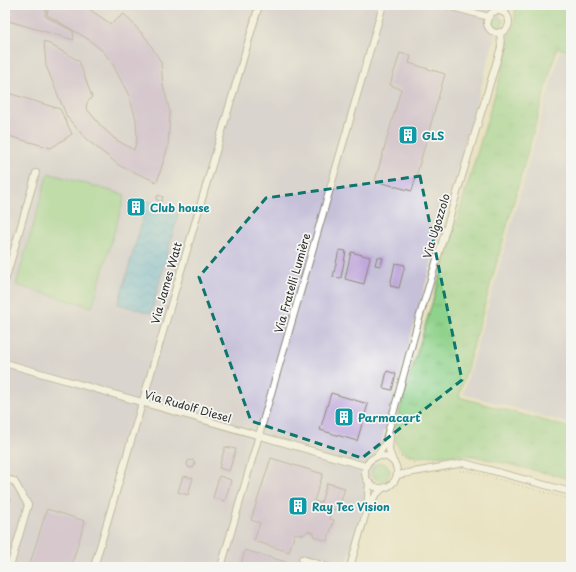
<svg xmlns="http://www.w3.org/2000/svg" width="576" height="572" viewBox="0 0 576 572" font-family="'Playpen Sans',sans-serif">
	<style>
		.industrial { fill: #c6c0d9 }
		.grass { fill: url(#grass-tufts); stroke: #5d7e5b }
		.garden { fill: #8fd28b; stroke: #5d7e5b }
		.water { fill: url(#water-waves); stroke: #4a7288 }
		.building { fill: #c0a7dc }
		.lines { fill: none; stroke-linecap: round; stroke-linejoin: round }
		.minor-casing { stroke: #8a8777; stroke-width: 8 }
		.path { stroke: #8a8777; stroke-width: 1; stroke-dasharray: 1 3; stroke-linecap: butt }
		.minor { stroke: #fff; stroke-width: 6 }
		.marked { fill: none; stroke: #0f766e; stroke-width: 3; stroke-dasharray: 8 5; stroke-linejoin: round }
		.labels { text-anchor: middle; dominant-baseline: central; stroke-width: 3.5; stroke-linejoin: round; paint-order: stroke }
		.culture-label { font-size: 11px; font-weight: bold; fill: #0d838f; stroke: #f6f6f2; text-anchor: start }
		.street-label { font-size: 11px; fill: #2b2b2b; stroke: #f6f6f2 }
	</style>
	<defs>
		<pattern id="grass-tufts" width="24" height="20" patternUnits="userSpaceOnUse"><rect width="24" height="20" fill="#8fd28b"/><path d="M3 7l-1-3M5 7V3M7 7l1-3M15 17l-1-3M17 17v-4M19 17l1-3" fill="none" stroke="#7cb478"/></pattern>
		<pattern id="water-waves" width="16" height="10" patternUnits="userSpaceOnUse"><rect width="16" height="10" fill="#69b9e4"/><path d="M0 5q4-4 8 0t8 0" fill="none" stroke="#5797b9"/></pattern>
	</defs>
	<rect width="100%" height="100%" fill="#f6f6f2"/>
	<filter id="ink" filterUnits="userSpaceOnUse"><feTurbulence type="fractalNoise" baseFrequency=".025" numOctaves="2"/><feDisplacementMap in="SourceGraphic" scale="8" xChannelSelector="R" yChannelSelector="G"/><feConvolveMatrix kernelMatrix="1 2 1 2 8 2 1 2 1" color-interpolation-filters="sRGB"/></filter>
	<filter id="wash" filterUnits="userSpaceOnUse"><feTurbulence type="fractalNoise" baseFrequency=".012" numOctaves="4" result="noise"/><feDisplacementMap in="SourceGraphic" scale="16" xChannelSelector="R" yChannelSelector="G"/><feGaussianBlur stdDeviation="0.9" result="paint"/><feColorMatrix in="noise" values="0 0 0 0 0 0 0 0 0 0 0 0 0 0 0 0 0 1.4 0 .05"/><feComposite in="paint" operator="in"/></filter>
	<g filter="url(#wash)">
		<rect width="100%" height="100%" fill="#eae3c3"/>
		<g class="industrial">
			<polygon points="5,5 504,5 346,567 5,567"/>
			<polygon points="560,51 571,54 571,424 463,394"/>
		</g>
		<g class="grass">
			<polygon points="516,5 571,5 571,52 557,48 459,397 571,428 571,479 474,456 441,455 418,457 404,453 396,444 395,426 509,47 508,36 514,28"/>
			<circle cx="498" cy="22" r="5"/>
			<circle cx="381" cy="472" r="9"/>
		</g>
		<polygon class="garden" points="48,173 125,195 92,307 16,285"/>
		<polygon class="water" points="148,201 179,211 151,313 118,304"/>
		<g id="blocks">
			<g class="building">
				<polygon points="5,5 47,5 45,16 73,31 74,40 5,20"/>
				<polygon points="49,5 83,5 111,24 124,14 147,39 161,62 163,85 170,112 168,147 157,182 120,166 86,139 67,117 46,66 44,41 79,61 92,97 87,103 86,108 101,126 115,139 134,150 137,139 136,119 129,96 113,65 104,52 88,39 47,15"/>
				<polygon points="400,53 411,56 409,63 445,74 412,191 375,181 401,89 390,85"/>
				<polygon points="5,92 60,109 72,134 51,148 5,135"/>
				<polygon points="158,195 163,197 161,202 156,199"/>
				<polygon points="133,200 143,203 139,214 130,211"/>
				<polygon points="339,250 346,251 341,278 333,277"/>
				<polygon points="351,252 370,257 364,284 345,279"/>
				<polygon points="377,257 383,258 381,266 375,265"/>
				<polygon points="395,263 405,265 399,288 390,286"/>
				<polygon points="387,371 396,374 392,390 383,388"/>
				<polygon points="331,393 368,404 357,441 320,430"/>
				<polygon points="225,447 236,449 229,471 219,468"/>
				<polygon points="271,458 323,474 314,501 321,503 327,483 345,488 338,511 332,509 329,519 334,520 327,541 313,536 314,533 308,531 303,535 295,533 289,552 254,541 260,523 251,520"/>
				<circle cx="191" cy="464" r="4"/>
				<polygon points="183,476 193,478 188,495 178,492"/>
				<polygon points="219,476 231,480 225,501 213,498"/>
				<polygon points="5,498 11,499 5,519"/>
				<polygon points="47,509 85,521 71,567 29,567"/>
				<polygon points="245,550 286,562 285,567 240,567"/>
			</g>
		</g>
	</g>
	<g filter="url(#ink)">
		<use href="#blocks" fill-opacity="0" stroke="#8a8777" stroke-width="1"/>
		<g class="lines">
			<defs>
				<g id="minor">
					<polyline points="445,5 489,17"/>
					<circle cx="498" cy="22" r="11"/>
					<polyline points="504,13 508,5"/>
					<polyline points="5,281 36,173"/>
					<polyline points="5,363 365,466"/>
					<polyline points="390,435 389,450 393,461"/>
					<circle cx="381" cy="472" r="16"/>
					<polyline points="377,456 384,446 387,436 418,322 501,47 500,32"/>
					<polyline points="397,475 464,463 571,492"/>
					<polyline points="5,479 14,481 28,505 10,567"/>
					<polyline points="369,506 375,496 383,488"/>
					<polyline points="302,559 328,567"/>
					<polyline points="94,567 259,5"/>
					<polyline points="221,567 383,5"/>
					<polyline points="350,567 367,509 369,483"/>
				</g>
			</defs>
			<use href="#minor" class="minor-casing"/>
			<g class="path">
				<polyline points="398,454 405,459 413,459 414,466"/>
				<polyline points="460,471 469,471 571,500"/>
			</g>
			<use href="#minor" class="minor"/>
		</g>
	</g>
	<path d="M0 0H576V572H0ZM420,176L462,380L362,458L251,421L199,277L266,198Z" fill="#eae3c3" fill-opacity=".55" fill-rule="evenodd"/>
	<path class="marked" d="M420,176L462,380L362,458L251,421L199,277L266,198Z"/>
	<defs>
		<symbol id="building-square" viewBox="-11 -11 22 22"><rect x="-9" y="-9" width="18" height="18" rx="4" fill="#0f9aa8" stroke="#f6f6f2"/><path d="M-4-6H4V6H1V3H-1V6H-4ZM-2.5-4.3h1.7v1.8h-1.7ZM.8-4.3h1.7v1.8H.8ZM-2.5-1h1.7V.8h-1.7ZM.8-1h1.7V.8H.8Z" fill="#fff"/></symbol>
	</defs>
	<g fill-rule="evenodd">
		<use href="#building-square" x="397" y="124" width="22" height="22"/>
		<use href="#building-square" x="125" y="196" width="22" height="22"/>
		<use href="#building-square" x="333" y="406" width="22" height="22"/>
		<use href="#building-square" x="287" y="495" width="22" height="22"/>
	</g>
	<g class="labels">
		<g class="culture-label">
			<text x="422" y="135">GLS</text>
			<text x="150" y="207">Club house</text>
			<text x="358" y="417">Parmacart</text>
			<text x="312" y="506">Ray Tec Vision</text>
		</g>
		<g class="street-label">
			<text transform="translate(436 226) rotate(-73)">Via Ugozzolo</text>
			<text transform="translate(166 283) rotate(-74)">Via James Watt</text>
			<text transform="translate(292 283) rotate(-74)">Via Fratelli Lumière</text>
			<text transform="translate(188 406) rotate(16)">Via Rudolf Diesel</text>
		</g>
	</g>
	<rect width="576" height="572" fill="none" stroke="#f6f6f2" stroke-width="20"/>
</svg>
